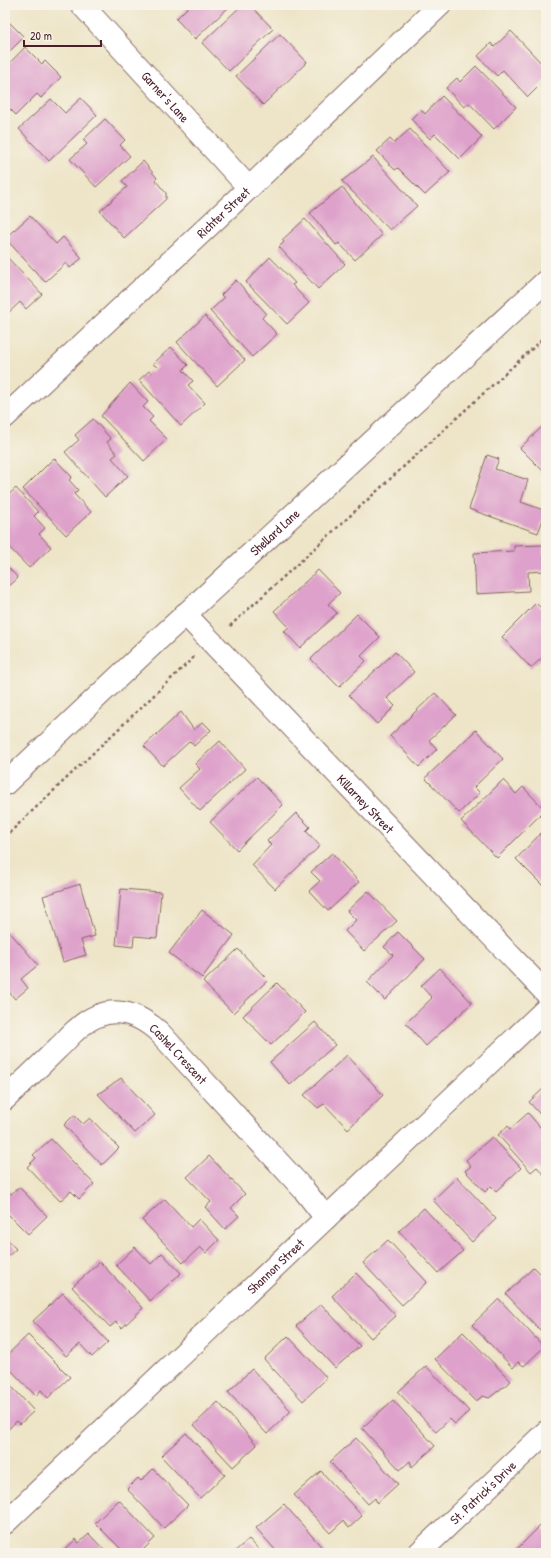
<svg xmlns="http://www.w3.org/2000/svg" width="551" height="1558" viewBox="0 0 551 1558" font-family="'Patrick Hand',sans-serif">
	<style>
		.building { fill: #dea1cb }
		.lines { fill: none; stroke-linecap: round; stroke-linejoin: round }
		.minor-casing { stroke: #836462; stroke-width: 24 }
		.major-casing { stroke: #836462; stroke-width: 24 }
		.path { stroke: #836462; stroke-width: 2.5; stroke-dasharray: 3 3; stroke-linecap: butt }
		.minor { stroke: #fff; stroke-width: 22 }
		.major { stroke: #fff; stroke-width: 22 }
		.labels { text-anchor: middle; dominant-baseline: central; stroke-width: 4; stroke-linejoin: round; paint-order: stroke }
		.street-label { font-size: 13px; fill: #4a1f2b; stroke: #f7f3e8 }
	</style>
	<rect width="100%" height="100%" fill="#f7f3e8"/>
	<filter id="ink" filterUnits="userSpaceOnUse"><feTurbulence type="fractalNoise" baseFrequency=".025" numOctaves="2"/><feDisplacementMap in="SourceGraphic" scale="8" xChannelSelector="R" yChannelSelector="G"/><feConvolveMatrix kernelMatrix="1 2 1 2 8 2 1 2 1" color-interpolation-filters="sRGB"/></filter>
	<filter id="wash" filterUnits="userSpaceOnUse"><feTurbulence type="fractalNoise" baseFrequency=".012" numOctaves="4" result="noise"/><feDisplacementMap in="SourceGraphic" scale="16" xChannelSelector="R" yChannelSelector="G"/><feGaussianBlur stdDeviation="0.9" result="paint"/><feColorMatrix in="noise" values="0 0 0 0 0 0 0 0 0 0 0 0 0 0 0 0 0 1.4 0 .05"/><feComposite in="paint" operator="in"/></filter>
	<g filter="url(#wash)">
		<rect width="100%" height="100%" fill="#eee5c8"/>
		<g id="blocks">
			<g class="building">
				<polygon points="190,5 231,5 195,39 176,19"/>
				<polygon points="242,5 250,5 273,29 229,71 202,43"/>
				<polygon points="8,21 24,37 5,56 5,24"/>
				<polygon points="511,31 546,68 546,79 528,97 503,70 497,76 478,56 491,43 494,47"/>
				<polygon points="280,34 307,62 263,105 236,76"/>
				<polygon points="25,47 42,64 45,61 61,77 41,98 37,94 16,115 9,108 5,112 5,68"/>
				<polygon points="476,66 516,107 494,129 469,103 464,107 446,88 457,78 460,82"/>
				<polygon points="442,96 482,137 460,159 435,134 430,139 411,119 421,109 425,114"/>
				<polygon points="81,98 97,115 49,161 19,129 51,99 65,113"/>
				<polygon points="105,119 125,140 120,145 130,156 96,187 70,159 87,144 83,140"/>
				<polygon points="410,129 450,172 425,195 398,168 395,170 377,151 390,139 394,143"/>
				<polygon points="373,157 417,206 390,230 342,181"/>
				<polygon points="143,161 157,178 155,180 166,193 166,199 124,238 100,211 127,187 122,181"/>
				<polygon points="342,187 382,235 355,260 339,243 336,245 310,213"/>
				<polygon points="30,216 56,244 63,237 82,258 70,268 66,263 45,282 5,238"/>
				<polygon points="305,219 345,264 318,289 279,247 284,242 282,240"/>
				<polygon points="5,255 42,294 26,309 20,302 5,316"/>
				<polygon points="270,257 295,283 292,285 309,303 287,324 246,282"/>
				<polygon points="236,280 266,313 262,318 277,334 252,357 210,311 224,298 221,295"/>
				<polygon points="205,316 245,360 217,386 177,342"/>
				<polygon points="171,347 188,365 183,370 193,381 188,385 205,403 181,426 139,380 149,371 151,373 157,367 153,364"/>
				<polygon points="130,383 148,402 143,407 153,417 149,421 167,439 144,461 101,416"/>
				<polygon points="93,419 111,439 107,442 117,454 112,458 128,476 105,497 65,452 79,440 75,435"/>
				<polygon points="546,423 546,474 520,448"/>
				<polygon points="487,455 499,459 495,469 528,480 521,502 546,511 538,533 469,509"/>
				<polygon points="54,458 72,477 69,480 78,490 74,494 91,512 66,535 23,489"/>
				<polygon points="16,488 38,512 34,516 45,528 39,534 51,547 29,568 5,543 5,498"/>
				<polygon points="543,545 545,571 528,572 529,591 476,594 474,553 514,551 514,546"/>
				<polygon points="5,564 18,578 5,590"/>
				<polygon points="318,570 340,593 328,604 337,613 300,648 284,631 289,627 274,611"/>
				<polygon points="536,603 546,613 546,654 531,668 502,637"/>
				<polygon points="357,614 380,637 361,656 366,661 339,687 311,659"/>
				<polygon points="395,652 414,672 387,698 395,706 377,724 349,695"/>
				<polygon points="435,693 456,715 429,740 437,749 419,767 390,736"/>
				<polygon points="181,712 194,730 203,722 211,730 194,746 190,741 163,766 144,746"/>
				<polygon points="476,730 503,759 474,787 480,793 459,813 425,778"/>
				<polygon points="220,741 245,769 200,811 179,788 200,769 195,764"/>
				<polygon points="257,777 283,805 237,850 210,822"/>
				<polygon points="503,780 516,794 523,787 545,810 497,858 461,821"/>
				<polygon points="296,813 310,827 306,831 320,846 275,889 252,865 271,845 267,841"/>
				<polygon points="546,828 546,881 542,885 516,859"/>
				<polygon points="332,853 359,882 328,911 309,891 320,881 311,872"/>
				<polygon points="80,884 95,936 81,940 86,955 63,962 43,896"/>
				<polygon points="121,889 161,892 157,938 134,936 133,947 116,945"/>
				<polygon points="368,891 397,921 364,951 345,931 356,920 347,911"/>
				<polygon points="202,910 234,935 202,978 169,953"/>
				<polygon points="8,930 38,965 21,979 28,988 15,999 5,987 5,933"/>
				<polygon points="398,932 425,959 385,1000 367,982 393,955 384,947"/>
				<polygon points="238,949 268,980 233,1013 203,982"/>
				<polygon points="440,968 472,1003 426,1046 406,1023 432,998 421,986"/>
				<polygon points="277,983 305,1012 271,1045 243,1016"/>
				<polygon points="315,1022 335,1045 290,1085 270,1062"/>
				<polygon points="347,1055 383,1095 348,1129 324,1104 318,1108 304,1095"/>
				<polygon points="121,1078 155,1115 135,1133 98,1094"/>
				<polygon points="544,1088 546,1090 546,1121 529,1102"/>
				<polygon points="528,1113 546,1134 546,1177 537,1167 531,1172 498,1135 508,1126 510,1129"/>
				<polygon points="74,1115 83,1124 90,1118 119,1148 102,1165 64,1125"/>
				<polygon points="492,1137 521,1168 496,1191 491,1186 485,1192 465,1171 471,1166 466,1160"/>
				<polygon points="51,1139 94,1184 79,1199 71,1191 60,1201 27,1167 36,1158 33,1155"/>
				<polygon points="209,1156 245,1194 231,1208 239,1216 225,1229 205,1207 211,1202 187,1177"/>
				<polygon points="457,1177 496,1219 472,1242 433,1200"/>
				<polygon points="19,1187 47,1216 28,1234 5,1211 5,1188 11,1194"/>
				<polygon points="165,1199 191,1227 199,1219 219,1240 206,1253 200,1247 183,1263 142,1220"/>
				<polygon points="424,1208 463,1251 438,1273 399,1231"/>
				<polygon points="5,1237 16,1249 5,1259"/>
				<polygon points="388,1240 427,1282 402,1305 363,1263"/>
				<polygon points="135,1247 151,1264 162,1253 181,1273 150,1301 116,1265"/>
				<polygon points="100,1262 143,1308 122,1328 116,1322 110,1327 72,1287"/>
				<polygon points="534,1267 546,1279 546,1324 540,1330 506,1294"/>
				<polygon points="356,1273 396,1316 371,1338 332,1296"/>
				<polygon points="63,1293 108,1342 92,1357 80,1344 66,1356 33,1321"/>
				<polygon points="499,1299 544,1347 524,1366 518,1362 513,1368 472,1325"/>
				<polygon points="321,1304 360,1346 335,1368 296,1326"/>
				<polygon points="463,1332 511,1381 489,1398 483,1396 476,1401 435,1359"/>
				<polygon points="28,1335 70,1377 48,1398 41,1390 36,1396 5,1364 5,1357"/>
				<polygon points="288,1336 327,1378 303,1401 264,1359"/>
				<polygon points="426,1366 469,1411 455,1424 450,1419 436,1432 398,1392"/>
				<polygon points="252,1369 291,1411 267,1434 228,1392"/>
				<polygon points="5,1379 34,1411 20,1424 17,1421 5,1432"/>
				<polygon points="393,1400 435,1446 412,1467 410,1461 400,1470 362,1428"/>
				<polygon points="218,1402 257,1445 233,1467 194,1425"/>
				<polygon points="186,1433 225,1475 200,1498 161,1456"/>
				<polygon points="356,1438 398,1484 377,1503 375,1498 368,1504 330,1462"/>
				<polygon points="153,1469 188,1505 164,1528 127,1489 138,1478 141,1481"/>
				<polygon points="321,1471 362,1516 349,1528 343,1521 330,1533 294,1495"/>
				<polygon points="119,1500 155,1538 140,1553 125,1553 95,1523"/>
				<polygon points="284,1504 326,1552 324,1553 278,1553 256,1528"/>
				<polygon points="540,1526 546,1533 546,1553 513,1553"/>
				<polygon points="89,1534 107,1553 61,1553 76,1539 79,1543"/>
				<polygon points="249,1539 262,1553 233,1553"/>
			</g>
		</g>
	</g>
	<g filter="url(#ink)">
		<use href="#blocks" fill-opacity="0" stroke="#836462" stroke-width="1"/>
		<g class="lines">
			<defs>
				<g id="minor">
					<path id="s1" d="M82,5L249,188"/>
					<path id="s2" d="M5,417L249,188L440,5"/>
					<path id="s3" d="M185,614L546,993"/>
					<path id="s4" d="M5,1099C23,1082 41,1065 58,1048C64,1043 69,1036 75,1031C104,1004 132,1008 159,1032L304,1190L326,1218"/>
					<path id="s5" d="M5,1523L546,1009"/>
					<path id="s6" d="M419,1553L546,1432"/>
				</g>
				<g id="major">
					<path id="s7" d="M5,784L149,648L546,281"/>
				</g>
			</defs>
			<use href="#minor" class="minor-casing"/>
			<use href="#major" class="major-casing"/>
			<g class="path">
				<polyline points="230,626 546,336"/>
				<polyline points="5,837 194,657"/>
			</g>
			<use href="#minor" class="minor"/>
			<use href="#major" class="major"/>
		</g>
	</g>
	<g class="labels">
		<g class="street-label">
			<text stroke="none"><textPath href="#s1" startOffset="124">Garner's Lane</textPath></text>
			<text stroke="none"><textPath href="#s2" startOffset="299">Richter Street</textPath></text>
			<text stroke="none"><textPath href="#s7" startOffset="369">Shellard Lane</textPath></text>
			<text stroke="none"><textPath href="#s3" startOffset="262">Killarney Street</textPath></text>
			<text stroke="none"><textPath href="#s4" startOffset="221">Cashel Crescent</textPath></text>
			<text stroke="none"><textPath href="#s5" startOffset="373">Shannon Street</textPath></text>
			<text stroke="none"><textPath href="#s6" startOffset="88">St. Patrick's Drive</textPath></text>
		</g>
	</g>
	<rect width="551" height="1558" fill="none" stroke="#f7f3e8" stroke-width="20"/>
	<path d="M24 40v6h77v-6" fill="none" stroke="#4a1f2b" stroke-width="2"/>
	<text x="30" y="40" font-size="12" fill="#4a1f2b" stroke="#f7f3e8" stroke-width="3" paint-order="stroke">20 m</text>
</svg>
